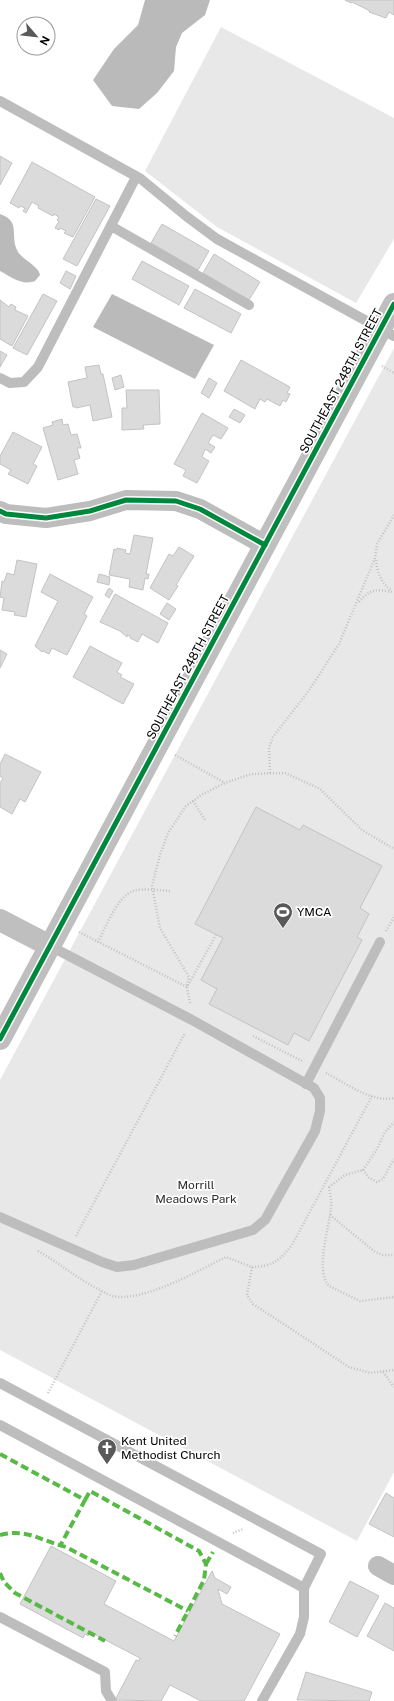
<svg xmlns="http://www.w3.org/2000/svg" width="394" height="1701" viewBox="0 0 394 1701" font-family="'Public Sans',sans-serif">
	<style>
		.green { fill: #e8e8e8 }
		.water { fill: #bababa }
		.building { fill: #dbdbdb; stroke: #c3c3c3 }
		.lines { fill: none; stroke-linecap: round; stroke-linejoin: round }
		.path { stroke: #c2c2c2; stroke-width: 2.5; stroke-dasharray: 1 2; stroke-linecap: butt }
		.lane { stroke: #bdbdbd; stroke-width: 10 }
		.street { stroke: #bdbdbd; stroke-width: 20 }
		.secondary { stroke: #bfbfbf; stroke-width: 22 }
		.quiet { stroke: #58b947; stroke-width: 4; stroke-dasharray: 8 4; stroke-linecap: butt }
		.cycleway-casing { stroke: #fff; stroke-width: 8 }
		.cycleway { stroke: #00873e; stroke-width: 5 }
		.labels { text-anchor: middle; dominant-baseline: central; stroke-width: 3.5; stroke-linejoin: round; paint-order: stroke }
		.street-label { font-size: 12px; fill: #000; stroke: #fff }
		.poi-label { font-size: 12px; fill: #000; stroke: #fff; text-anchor: start }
		.park-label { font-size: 12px; fill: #2c2c2c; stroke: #fff }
	</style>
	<rect width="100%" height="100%" fill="#fff"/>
	<g class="green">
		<polygon points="221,27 394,118 394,239 356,303 217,227 145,171"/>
		<polygon points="394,348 394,1472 357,1541 0,1350 0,1080"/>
	</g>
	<g class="water">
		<polygon points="145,0 210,0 205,15 182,33 176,47 174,71 157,93 139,109 112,106 93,80 114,49 138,25"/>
		<path d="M0,214C21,221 10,235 17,250C21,259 34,263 39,272L40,275L35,281C22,286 11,277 0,271Z"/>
		<polygon points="112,294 214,345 195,379 93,327"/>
	</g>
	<g class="building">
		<polygon points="345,0 394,0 394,15 389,12 386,18 369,12 370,11 352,2 351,3"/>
		<polygon points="0,156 12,163 0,185"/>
		<polygon points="32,162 95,197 73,237 64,233 66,231 60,228 59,230 55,228 59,221 57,220 59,217 54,214 53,216 38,208 39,206 32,202 26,213 23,211 25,208 20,206 19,208 10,203"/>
		<polygon points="96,199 110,206 77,266 63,259"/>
		<polygon points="162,224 209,251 198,270 151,243"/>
		<polygon points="214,254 260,282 249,300 203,273"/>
		<polygon points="142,261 189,286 179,305 132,279"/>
		<polygon points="66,271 76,276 70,289 60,283"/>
		<polygon points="195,289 241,314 231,333 184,308"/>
		<polygon points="43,294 57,301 27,355 13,348"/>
		<polygon points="0,300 9,307 11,304 16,307 15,310 28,316 12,346 0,339"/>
		<polygon points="0,351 7,355 0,367"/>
		<polygon points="241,360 290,387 287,393 290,394 286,402 283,400 280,406 267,399 265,402 260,399 255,409 224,391"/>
		<polygon points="99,365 101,374 103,374 112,417 93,421 90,405 76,408 76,407 73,407 68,382 87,378 85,367"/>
		<polygon points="121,375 124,387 115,390 112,378"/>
		<polygon points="209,378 217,383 209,398 201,393"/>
		<polygon points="126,390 159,390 160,424 143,425 144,429 122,430 122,408 127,408"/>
		<polygon points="234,409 245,415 240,423 229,417"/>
		<polygon points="202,413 228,428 221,439 213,435 208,443 215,447 211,453 205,449 202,457 209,461 197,483 183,476 186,470 174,464"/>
		<polygon points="62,419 63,425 68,424 71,435 77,434 81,448 77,448 80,458 74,460 78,474 58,480 43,428 53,425 52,422"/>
		<polygon points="13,432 42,447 33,464 37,466 28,484 8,474 11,470 0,464 0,456"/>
		<polygon points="134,535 153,538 146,574 149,574 148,579 145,578 143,590 129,587 130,579 109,575 114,549 117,550 117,548 126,550 125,553 130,554"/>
		<polygon points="179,547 194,556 176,585 178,586 169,600 150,588 169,554 173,556"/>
		<polygon points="17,560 37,564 26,617 14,615 15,612 2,610 4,598 0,597 2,581 4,582 7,573 14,575"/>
		<polygon points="50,574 93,597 84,614 87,616 67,655 52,648 49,654 43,651 42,652 35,646 58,601 41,592"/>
		<polygon points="99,574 110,577 109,585 97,582"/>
		<polygon points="109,588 113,591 109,598 105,595"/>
		<polygon points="115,594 168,623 158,643 142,634 138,642 130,638 131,637 127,635 127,637 120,631 100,622"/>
		<polygon points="167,603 176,609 169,620 160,614"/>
		<polygon points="90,646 122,663 117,672 122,675 120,677 134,684 123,704 73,677"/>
		<polygon points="0,650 7,654 0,668"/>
		<polygon points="5,754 41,772 25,802 20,799 12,814 0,807 0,783 3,778 0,776 0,764"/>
		<polygon points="256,807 300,830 303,825 382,866 360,908 369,914 357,937 362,940 309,1041 294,1033 288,1045 209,1004 217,989 201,980 223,938 195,924"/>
		<polygon points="386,1493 394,1498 394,1537 369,1524"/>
		<polygon points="51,1546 116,1581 104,1604 174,1641 212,1571 215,1578 231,1587 227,1594 218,1589 222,1604 280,1634 244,1701 201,1701 170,1685 161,1701 115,1700 136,1660 139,1661 140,1658 90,1632 88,1636 85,1634 83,1638 20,1604"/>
		<polygon points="350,1581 379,1596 357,1637 329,1622"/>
		<polygon points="385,1603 394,1608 394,1651 367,1636"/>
		<polygon points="306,1672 372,1692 369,1701 297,1700"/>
	</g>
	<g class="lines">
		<g class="path">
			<polyline points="382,366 394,373"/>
			<path d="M376,560C377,572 381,583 392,591"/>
			<path d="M359,602C370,589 376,589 393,592"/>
			<polyline points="175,755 225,783"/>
			<polyline points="270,773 269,748 273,737 310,689 339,644 375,558 377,544 394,515"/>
			<polyline points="193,801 205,820"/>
			<polyline points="386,931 394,917"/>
			<polyline points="79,932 187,987 216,935"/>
			<path d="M98,942C106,927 117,897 133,891C143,888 159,890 170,891"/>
			<polyline points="190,1003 187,987 189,977 160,928 152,886 160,855 168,833 186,806 203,794 225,783 251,774 285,773 320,789 362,830 394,849"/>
			<polyline points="253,1036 302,1061"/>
			<path d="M326,1073C346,1083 371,1103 394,1098"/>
			<polyline points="363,1170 377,1149 385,1132 394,1122"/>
			<polyline points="363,1170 369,1178 377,1182 383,1179 394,1159"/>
			<path d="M329,1187C330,1194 332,1201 331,1208C329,1229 315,1270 329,1286L360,1301L394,1297"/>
			<polyline points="329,1187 345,1175 363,1170"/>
			<polyline points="330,1215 375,1252 383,1255 394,1255"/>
			<polyline points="76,1236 185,1033"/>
			<path d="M38,1251C59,1263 77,1278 98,1289C102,1291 107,1294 112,1296C142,1303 198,1271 226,1257L252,1267L247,1295L253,1304L349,1367L370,1373L394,1370"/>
			<path d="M252,1267C273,1266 279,1261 292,1245L372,1096"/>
			<polyline points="383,1372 394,1387"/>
			<polyline points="48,1393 102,1291"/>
			<polyline points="233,1533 243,1529"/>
		</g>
		<g class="lane">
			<polyline points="0,101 141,179 186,216 217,239 394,336"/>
			<polyline points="111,226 249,305"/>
			<polyline points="0,378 10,383 24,382 38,367 136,177"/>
			<polyline points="306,1084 380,942"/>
			<polyline points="0,1217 102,1262 117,1267 134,1265 253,1230 265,1220 315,1131 320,1111 320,1098 314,1088 192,1020 50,946"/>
			<polyline points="0,1383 321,1554 304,1588 0,1425"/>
			<polyline points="0,1617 105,1672 106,1691 112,1701"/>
			<polyline points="262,1701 300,1634 304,1617 304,1588"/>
		</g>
		<g class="street">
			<polyline points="0,511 6,514 46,518 90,511 126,500 176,501 200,509 265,545"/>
			<polyline points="378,1566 394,1575"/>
		</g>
		<g class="secondary">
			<polyline points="0,920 50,946"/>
			<polyline points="0,1039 394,304"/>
		</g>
		<g class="quiet">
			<polyline points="0,1454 85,1500 60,1546"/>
			<polyline points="85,1500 90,1491 199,1551 206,1564 204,1580 175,1636"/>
			<path d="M0,1535C26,1528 42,1541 66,1547L188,1611"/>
			<polyline points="206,1564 213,1552"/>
			<polyline points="0,1573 4,1582 15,1593 105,1641"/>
		</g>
		<defs>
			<g id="cycleway">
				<polyline points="0,511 6,514 46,518 90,511 126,500 176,501 200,509 265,545"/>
				<polyline points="0,1039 394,304"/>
			</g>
		</defs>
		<use href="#cycleway" class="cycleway-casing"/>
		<use href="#cycleway" class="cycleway"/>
	</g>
	<defs>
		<symbol id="stadium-pin" viewBox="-11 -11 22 30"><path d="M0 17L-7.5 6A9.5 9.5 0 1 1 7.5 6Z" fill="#595959" stroke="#fff"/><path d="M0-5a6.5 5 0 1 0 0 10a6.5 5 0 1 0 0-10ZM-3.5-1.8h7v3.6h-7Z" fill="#fff"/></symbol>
		<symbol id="church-pin" viewBox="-11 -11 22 30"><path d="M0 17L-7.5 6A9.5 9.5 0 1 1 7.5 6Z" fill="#595959" stroke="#fff"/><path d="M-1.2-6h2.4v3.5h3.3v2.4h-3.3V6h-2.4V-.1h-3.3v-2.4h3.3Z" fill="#fff"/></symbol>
	</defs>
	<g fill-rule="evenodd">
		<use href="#stadium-pin" x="272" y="901" width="22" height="30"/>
		<use href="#church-pin" x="96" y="1437" width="22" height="30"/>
	</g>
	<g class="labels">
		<g class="street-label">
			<text transform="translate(341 381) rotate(-62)">SOUTHEAST 248TH STREET</text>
			<text transform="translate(188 667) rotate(-62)">SOUTHEAST 248TH STREET</text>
		</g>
		<g class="poi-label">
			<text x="297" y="912">YMCA</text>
			<text x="121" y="1441">Kent United<tspan x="121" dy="14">Methodist Church</tspan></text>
		</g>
		<g class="park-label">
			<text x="196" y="1185">Morrill<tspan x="196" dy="14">Meadows Park</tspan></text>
		</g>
	</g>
	<g transform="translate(36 36) rotate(118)"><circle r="19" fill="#ffffff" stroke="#999999"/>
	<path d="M0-3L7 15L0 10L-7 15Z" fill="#595959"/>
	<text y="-6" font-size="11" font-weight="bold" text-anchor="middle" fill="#000000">N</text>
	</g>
</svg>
